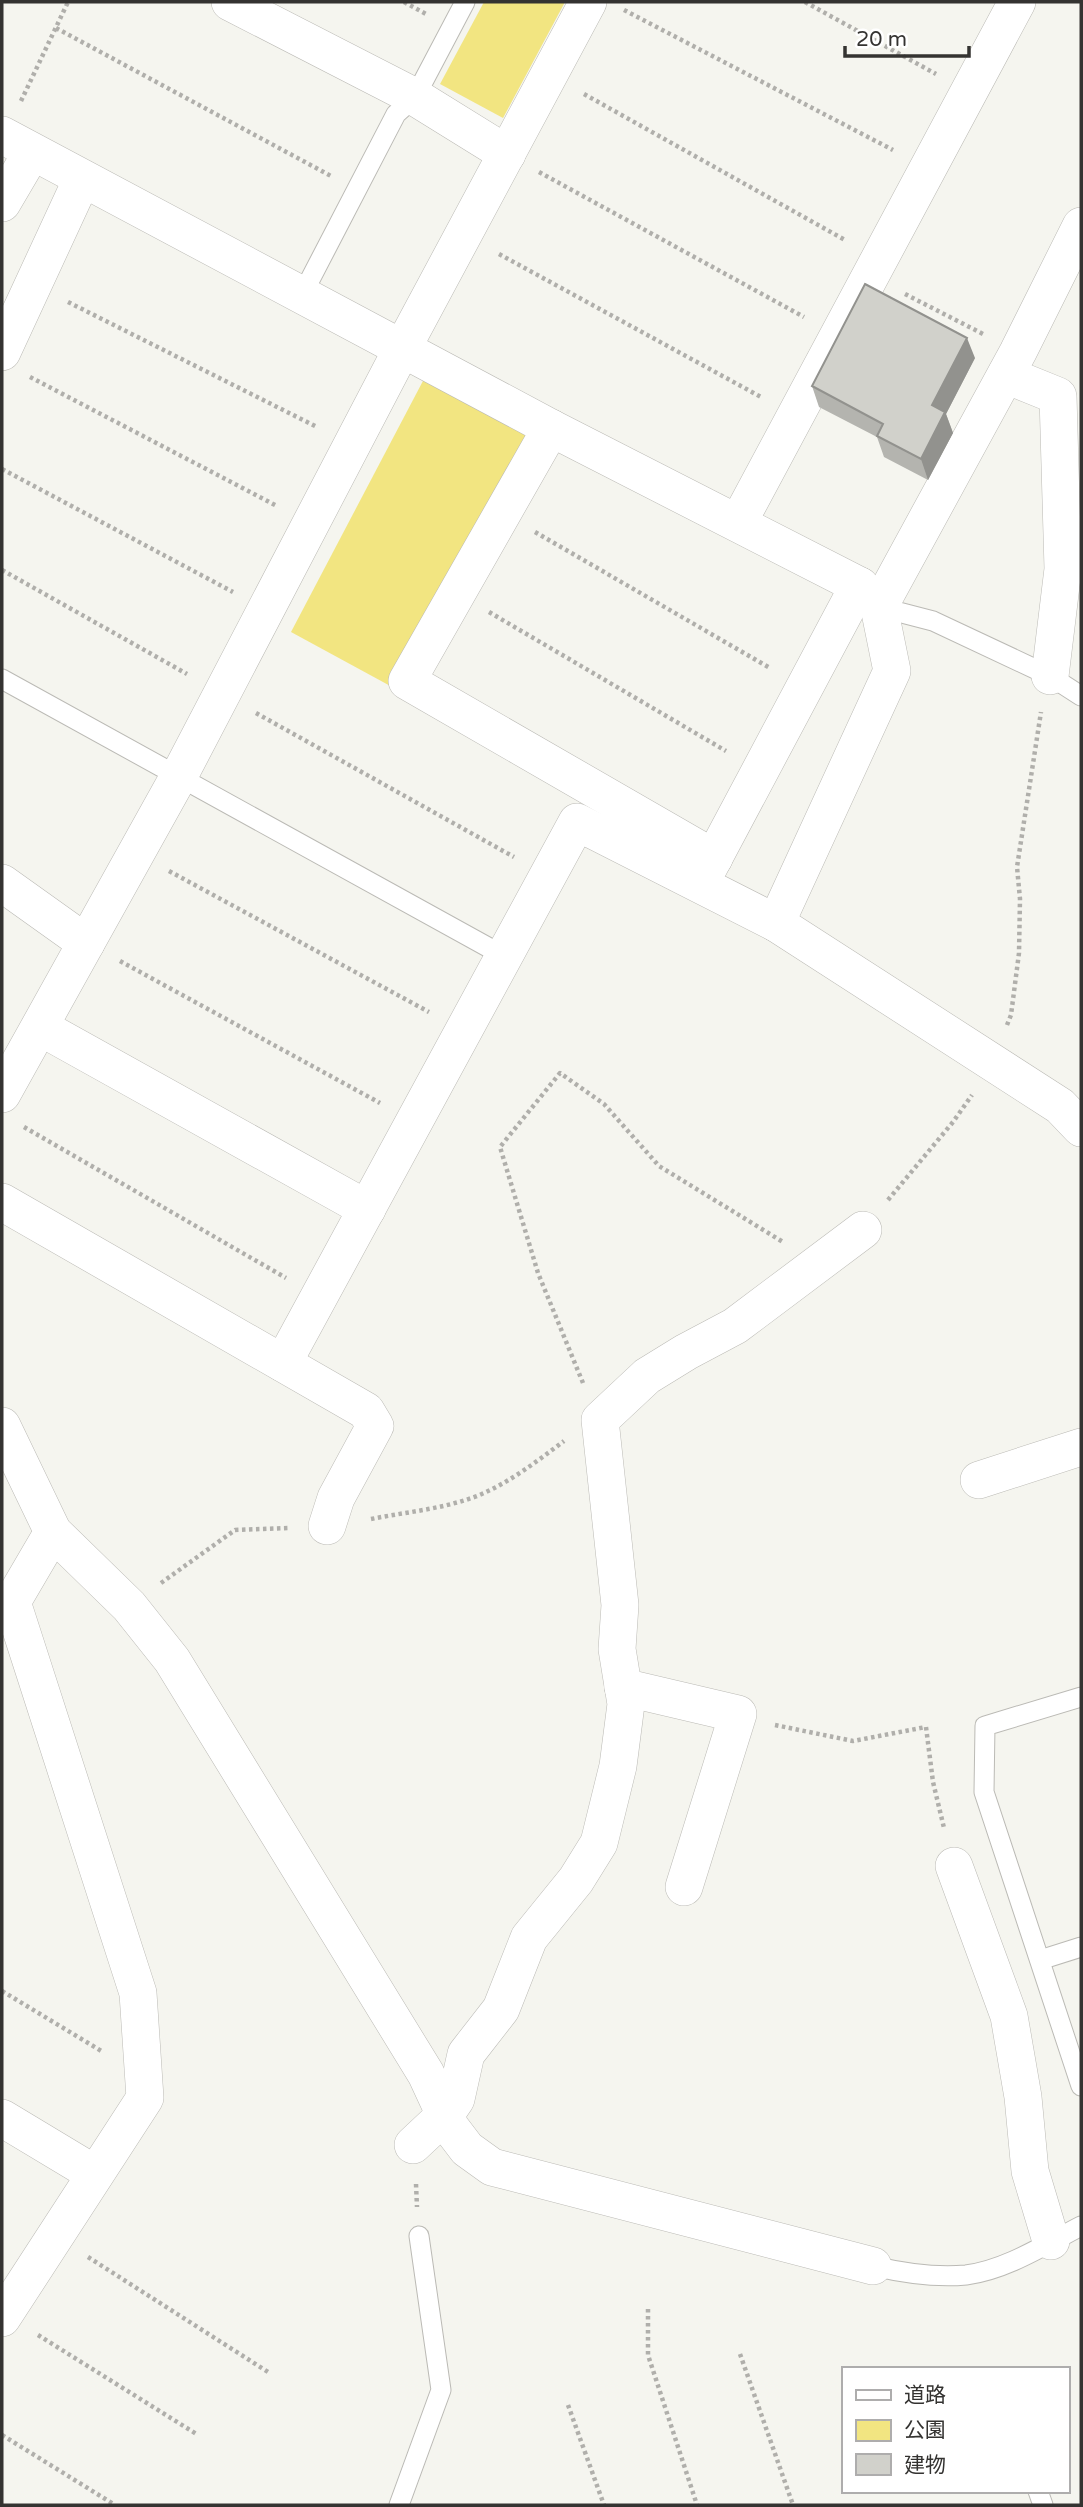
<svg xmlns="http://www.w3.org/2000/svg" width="1083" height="2507" viewBox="0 0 1083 2507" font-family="'Varela Round','Noto Sans JP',sans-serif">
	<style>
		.green { fill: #f2e581 }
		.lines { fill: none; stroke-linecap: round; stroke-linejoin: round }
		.service-casing { stroke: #bbbab5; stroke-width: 21 }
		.minor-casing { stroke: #bbbab5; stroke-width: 38 }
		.path { stroke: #b0afab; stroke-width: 4.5; stroke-dasharray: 3.5 3.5; stroke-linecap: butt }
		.service { stroke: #fff; stroke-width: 19 }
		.minor { stroke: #fff; stroke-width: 37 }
		.wall { fill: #b4b4af }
		.shaded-wall { fill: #92928e }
		.building { fill: #d1d1cb; stroke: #92928e; stroke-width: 2 }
	</style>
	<rect width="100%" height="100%" fill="#f5f5ef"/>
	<g class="green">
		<polygon points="484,2 565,2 503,118 440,84"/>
		<polygon points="424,379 528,435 394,688 291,632"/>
	</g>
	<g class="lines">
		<defs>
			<g id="service">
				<polyline points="302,295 396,114 415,97 465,2"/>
				<polyline points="879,607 933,621 1050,676 1081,696"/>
				<polyline points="2,679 504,956"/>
				<polyline points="1081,1697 985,1726 984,1792 1081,2086"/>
				<polyline points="1040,1960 1081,1947"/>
				<path d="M873,2266C903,2273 935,2278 966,2275C1006,2270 1046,2244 1081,2226"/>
				<polyline points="1038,2491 1043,2505"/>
				<polyline points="399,2505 441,2390 419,2236"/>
			</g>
			<g id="minor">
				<polyline points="230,2 415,97 507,154"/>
				<polyline points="2,135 551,428 860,586 879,607 892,671 776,923 1060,1106 1081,1128"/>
				<polyline points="2,203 32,152"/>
				<polyline points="2,352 82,179"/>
				<polyline points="1006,375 1058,396 1063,569 1050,676"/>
				<polyline points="551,428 407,681 714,858"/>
				<polyline points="738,523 1017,2"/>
				<polyline points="879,607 1018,352 1081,226"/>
				<polyline points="702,880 851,600 860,586"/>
				<polyline points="2,883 86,943"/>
				<polyline points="40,1027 367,1209"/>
				<polyline points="2,1094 179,776 402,349 588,2"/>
				<polyline points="2,1202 366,1411 375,1426 336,1498 327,1526"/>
				<polyline points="283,1363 577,822 776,923"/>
				<polyline points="2,1426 53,1532 129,1606 172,1660 426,2074 451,2128 467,2149 492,2167 873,2266"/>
				<polyline points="979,1480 1081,1447"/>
				<polyline points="623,1687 738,1714 684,1887"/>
				<polyline points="954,1866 1009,2016 1023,2097 1030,2171 1051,2241"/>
				<polyline points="2,2118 95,2174"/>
				<polyline points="413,2145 445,2115 456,2099 466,2054 501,2009 529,1938 576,1880 599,1843 618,1766 626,1704 617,1649 620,1605 600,1420 647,1376 686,1352 735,1326 863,1230"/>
				<polyline points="2,2318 145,2098 138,1993 12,1602 53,1532"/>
			</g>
		</defs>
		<use href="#service" class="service-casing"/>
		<use href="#minor" class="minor-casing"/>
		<g class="path">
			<polyline points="404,2 426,14"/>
			<polyline points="805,2 936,74"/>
			<polyline points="624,10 893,150"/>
			<polyline points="56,28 331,176"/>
			<polyline points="584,94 845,240"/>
			<polyline points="21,101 68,2"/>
			<polyline points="539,172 804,317"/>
			<polyline points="499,254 761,397"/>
			<polyline points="905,294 985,335"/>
			<polyline points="68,302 317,427"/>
			<polyline points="30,377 277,506"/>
			<polyline points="2,469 233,592"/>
			<polyline points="535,532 770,668"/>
			<polyline points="2,570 187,674"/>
			<polyline points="489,612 726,751"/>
			<polyline points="256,713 514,857"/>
			<polyline points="169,871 429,1012"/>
			<polyline points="120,961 380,1103"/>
			<polyline points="1007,1025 1011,1015 1019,953 1020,899 1017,867 1041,712"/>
			<polyline points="24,1127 286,1278"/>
			<polyline points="888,1200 953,1122 972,1095"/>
			<polyline points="583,1383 538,1273 500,1147 560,1073 604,1104 659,1166 783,1242"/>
			<path d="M371,1519C406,1512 443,1509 477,1496C509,1483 536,1462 564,1441"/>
			<polyline points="161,1583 235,1530 289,1528"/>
			<polyline points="775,1725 853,1741 926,1727 933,1782 944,1828"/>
			<polyline points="2,1991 103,2052"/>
			<polyline points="416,2184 417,2207"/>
			<polyline points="88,2257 268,2372"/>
			<polyline points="648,2309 648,2355 697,2505"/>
			<polyline points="38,2335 198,2435"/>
			<polyline points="740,2354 793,2505"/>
			<polyline points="568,2405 604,2505"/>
			<polyline points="2,2435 115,2505"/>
		</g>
		<use href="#service" class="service"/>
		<use href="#minor" class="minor"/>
	</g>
	<polygon class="wall" points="975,358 946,414 953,433 928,480 884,457 877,437 819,407 812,386"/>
	<polygon class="shaded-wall" points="967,338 975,358 946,414 953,433 928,480 921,459 932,405"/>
	<polygon class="building" points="865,284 967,338 932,405 945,412 921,459 877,436 883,424 812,386"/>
	<rect width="1083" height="2507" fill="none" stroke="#343331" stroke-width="7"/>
	<rect x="842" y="2367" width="228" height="126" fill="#ffffff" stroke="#aeadad" stroke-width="2"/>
	<rect x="856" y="2390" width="35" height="10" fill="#ffffff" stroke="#aeadad" stroke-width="2"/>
	<text x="904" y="2402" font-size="21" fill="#343331">道路</text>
	<rect x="856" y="2420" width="35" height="21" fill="#f2e581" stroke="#aeadad" stroke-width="2"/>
	<text x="904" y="2437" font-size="21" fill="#343331">公園</text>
	<rect x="856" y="2454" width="35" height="21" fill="#d1d1cb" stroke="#aeadad" stroke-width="2"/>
	<text x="904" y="2472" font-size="21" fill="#343331">建物</text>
	<path d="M845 46v10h124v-10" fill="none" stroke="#343331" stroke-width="3.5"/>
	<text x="856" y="46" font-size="21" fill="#343331" stroke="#ffffff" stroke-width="5" paint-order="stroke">20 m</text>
</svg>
